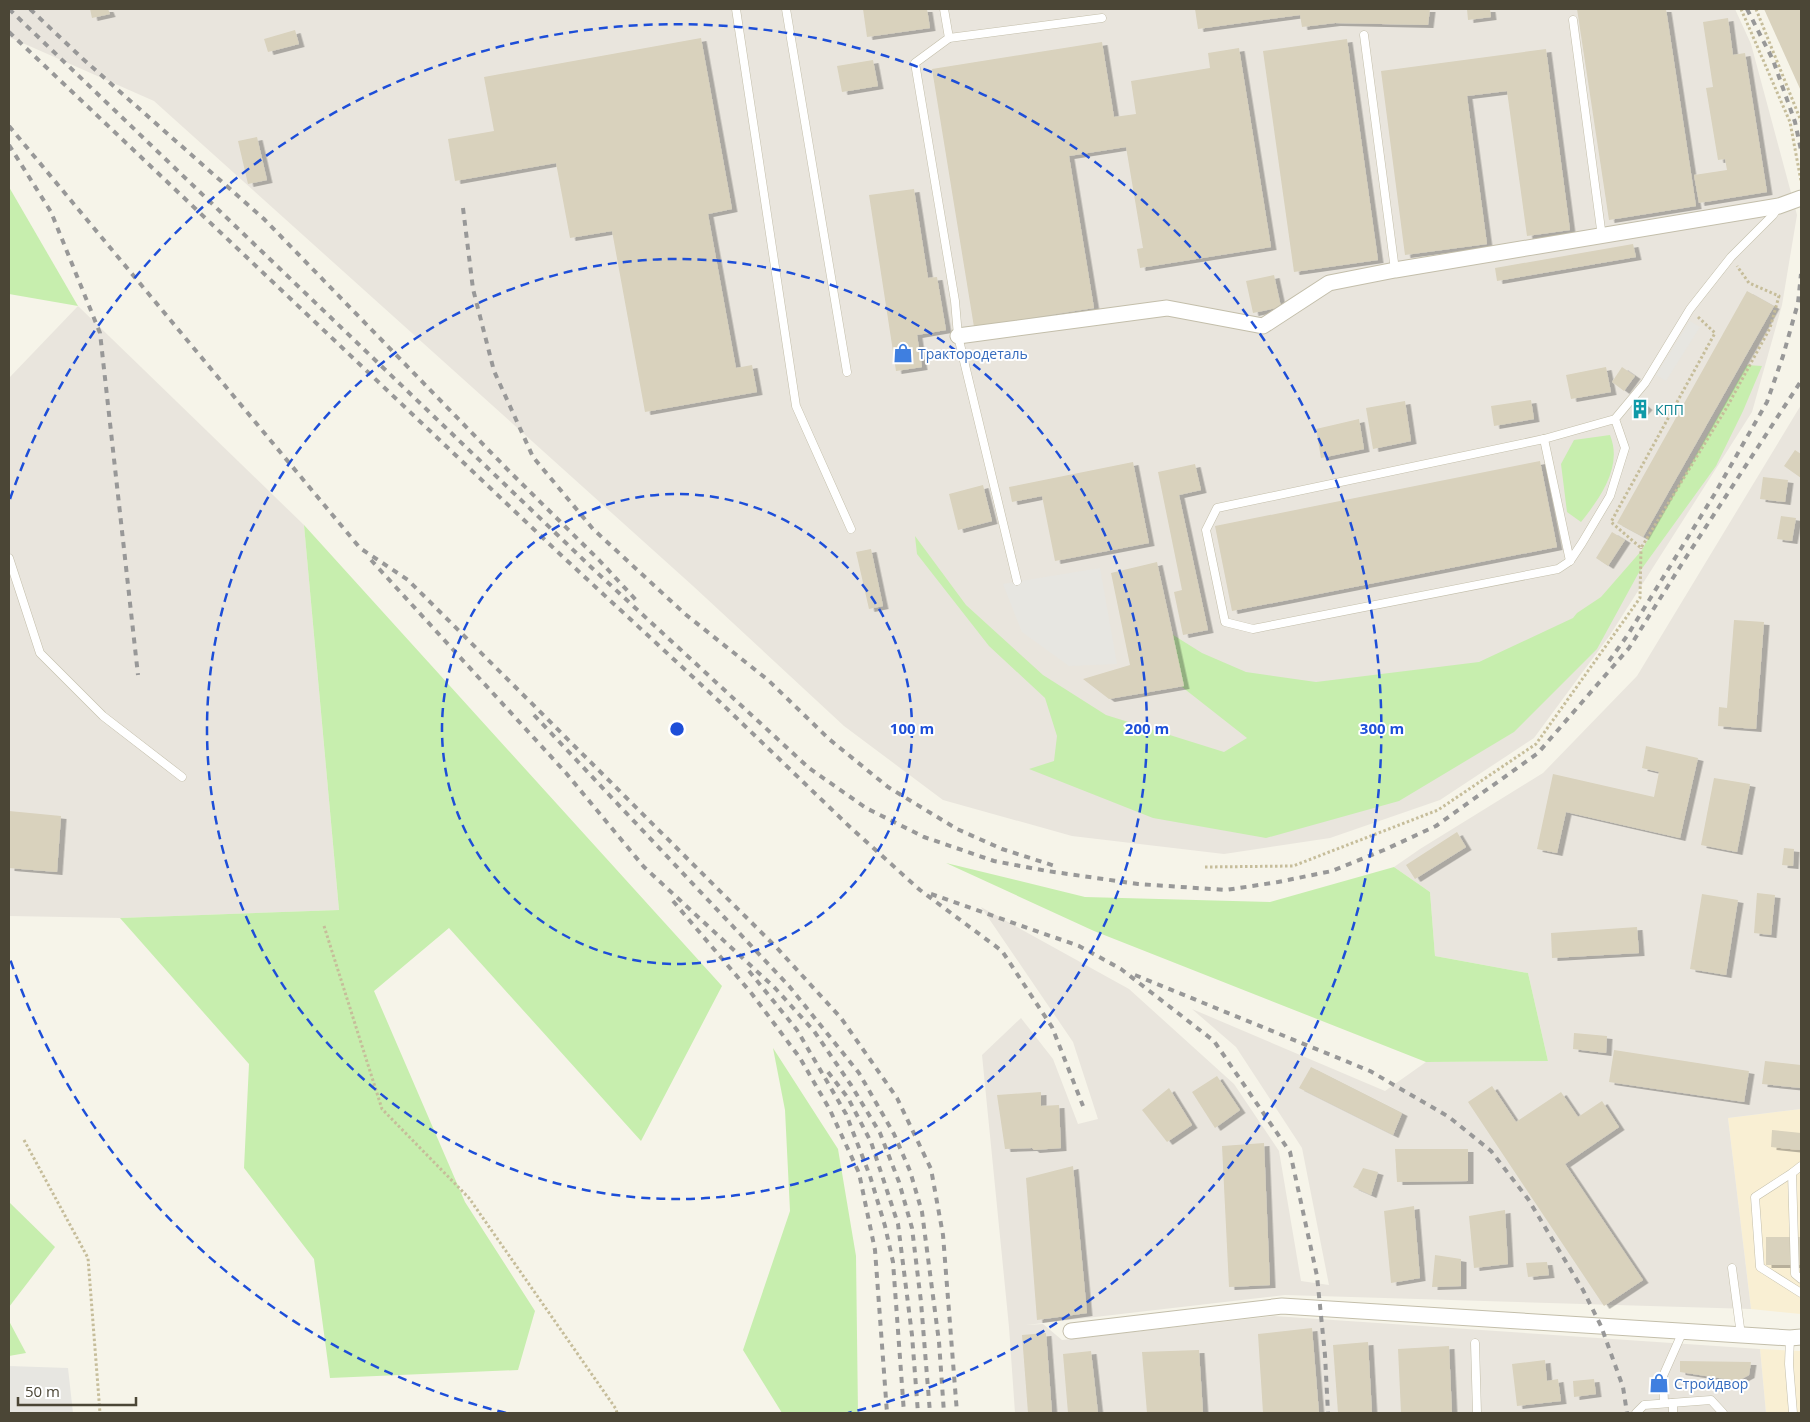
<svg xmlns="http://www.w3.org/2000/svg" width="1810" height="1422" viewBox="0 0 1810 1422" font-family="'Open Sans',sans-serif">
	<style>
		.commercial { fill: #f9efd3 }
		.industrial { fill: #e9e5dd }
		.green { fill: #c7eeae }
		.parking { fill: #e7e6e1 }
		.building { fill: #d9d2bd; filter: url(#shadow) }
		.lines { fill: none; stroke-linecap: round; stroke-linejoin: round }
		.service-casing { stroke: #c3beaa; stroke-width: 9 }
		.minor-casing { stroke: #c3beaa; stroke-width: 17 }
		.path { stroke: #c6bd9a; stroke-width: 3; stroke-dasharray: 2.5 2.5; stroke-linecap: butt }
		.service { stroke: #fff; stroke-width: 8 }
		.minor { stroke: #fff; stroke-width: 15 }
		.rail { stroke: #989898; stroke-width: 4; stroke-dasharray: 6 6; stroke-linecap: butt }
		.ring { fill: none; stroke: #1d4ed8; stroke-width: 2.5; stroke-dasharray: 9 6 }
		.labels { text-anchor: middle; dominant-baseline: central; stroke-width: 4; stroke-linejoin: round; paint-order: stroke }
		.shop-label { font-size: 14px; fill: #366cbe; stroke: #fff; text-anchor: start }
		.culture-label { font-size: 14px; fill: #0d838f; stroke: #fff; text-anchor: start }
		.centre { fill: #1d4ed8; stroke: #fff; stroke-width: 2.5 }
		.ring-label { font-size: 15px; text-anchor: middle; font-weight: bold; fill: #1d4ed8; stroke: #fff; stroke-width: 4; stroke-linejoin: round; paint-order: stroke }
	</style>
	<defs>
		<filter id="shadow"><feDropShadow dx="5.5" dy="3" stdDeviation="0" flood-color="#0004"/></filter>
	</defs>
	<rect width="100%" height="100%" fill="#f6f4e9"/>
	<g class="commercial">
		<polygon points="1801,1109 1801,1314 1751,1309 1728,1118"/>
		<polygon points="1760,1349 1801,1351 1801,1413 1766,1413"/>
	</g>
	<g class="industrial">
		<polygon points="9,9 1735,9 1751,44 1797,215 1782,305 1752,412 1610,635 1534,738 1440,800 1330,838 1224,854 1072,836 943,800 844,726 693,586 154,101 9,37"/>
		<polygon points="78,306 304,525 339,910 120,918 9,916 9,378"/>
		<polygon points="1801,405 1801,1109 1728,1118 1751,1309 1285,1295 1026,1325 1043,1324 1062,1340 1274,1316 1760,1349 1766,1413 1015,1413 1009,1327 982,1055 1021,1018 1053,1059 1078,1124 1098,1119 1073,1042 981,907 1129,989 1234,1084 1279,1151 1301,1281 1329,1285 1302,1148 1236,1047 1192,1009 1385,1091 1426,1062 1548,1061 1528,973 1435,956 1430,892 1394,867 1420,849 1543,773 1637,676"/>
	</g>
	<g class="green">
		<polygon points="9,187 78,306 9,294"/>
		<polygon points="1747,365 1762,366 1743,411 1716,466 1638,574 1597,649 1514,732 1399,801 1266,838 1153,818 1029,769 1054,761 1057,736 1045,698 989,646 917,554 915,536 966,605 1043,675 1106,715 1224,752 1247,738 1177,683 1170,633 1202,653 1246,672 1316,682 1479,662 1573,618 1577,613 1601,597 1642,550"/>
		<path d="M1610,435C1623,467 1600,498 1581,522L1567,512L1561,464L1574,440Z"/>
		<polygon points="304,525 722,986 641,1141 449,928 374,991 465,1202 535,1311 518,1370 330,1378 314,1259 244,1168 249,1064 120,918 339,910"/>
		<polygon points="946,863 1085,897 1270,902 1394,867 1430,892 1435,956 1528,973 1548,1061 1426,1062 1094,931"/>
		<polygon points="773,1048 838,1149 856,1256 858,1413 782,1413 743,1350 790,1211 785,1110"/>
		<polygon points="9,1202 55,1247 9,1307"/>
		<polygon points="9,1321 26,1353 9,1356"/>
	</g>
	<g class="parking">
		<polygon points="1690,321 1700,327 1666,381 1656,375"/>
		<polygon points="1100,568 1117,664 1069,666 1022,632 1003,584"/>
		<polygon points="9,1366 68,1368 73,1413 9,1413"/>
	</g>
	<g class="building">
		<polygon points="90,9 108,9 110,14 92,18"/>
		<polygon points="863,9 927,9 930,28 867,37"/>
		<polygon points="1195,9 1430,9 1428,25 1335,23 1302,27 1300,15 1198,29"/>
		<polygon points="1467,9 1490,9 1491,17 1468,20"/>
		<polygon points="1577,9 1666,9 1696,206 1609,220"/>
		<polygon points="1764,9 1801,9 1801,91"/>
		<polygon points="1728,18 1733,55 1745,53 1767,192 1699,203 1694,175 1727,170 1725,159 1718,160 1706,88 1713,87 1703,22"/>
		<polygon points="295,30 299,44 268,52 264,39"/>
		<polygon points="701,38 732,209 708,214 736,368 752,365 757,392 645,412 612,231 570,238 556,163 455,181 448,139 494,131 484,77"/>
		<polygon points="1347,39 1378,260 1294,272 1263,51"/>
		<polygon points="1102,42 1114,117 1136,114 1131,81 1210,68 1208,53 1239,48 1271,247 1140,268 1137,249 1143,248 1126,147 1069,156 1094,308 974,327 932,69"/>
		<polygon points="1546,49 1570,230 1527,236 1507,91 1467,96 1487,244 1405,255 1381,71"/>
		<polygon points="873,60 878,86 842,92 837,66"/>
		<polygon points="257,137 267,180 248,184 238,141"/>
		<polygon points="914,189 928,278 937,277 946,330 917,335 922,367 896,371 869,195"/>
		<polygon points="1633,244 1636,257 1497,281 1495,268"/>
		<polygon points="1274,275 1281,307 1253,313 1246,281"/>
		<polygon points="1747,291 1774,306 1643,537 1617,523"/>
		<polygon points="1606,367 1611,392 1571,399 1566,375"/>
		<polygon points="1622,367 1635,376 1624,391 1612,382"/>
		<polygon points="1531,400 1534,419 1494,426 1491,406"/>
		<polygon points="1405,401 1411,441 1373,449 1366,408"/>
		<polygon points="1640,401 1647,407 1639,416 1632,411"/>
		<polygon points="1359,419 1364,449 1321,458 1316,429"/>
		<polygon points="1795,450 1801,454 1801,478 1784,466"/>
		<polygon points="1540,461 1557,547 1232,611 1215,526"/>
		<polygon points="1133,462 1149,543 1055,561 1042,496 1012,502 1009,487"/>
		<polygon points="1195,464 1201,490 1179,495 1208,630 1183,635 1174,592 1182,590 1158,472"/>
		<polygon points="1763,477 1788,480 1785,502 1760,499"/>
		<polygon points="983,485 992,521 958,530 949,494"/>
		<polygon points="1781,516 1796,518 1792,541 1777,539"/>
		<polygon points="1612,532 1625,540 1608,566 1596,558"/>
		<polygon points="871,549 883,606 869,609 856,552"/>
		<polygon points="1157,562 1184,686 1109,699 1083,679 1130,665 1111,573"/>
		<polygon points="1734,620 1764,622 1756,729 1718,726 1719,707 1727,708"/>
		<polygon points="1646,746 1698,758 1680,838 1566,812 1557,853 1537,849 1553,774 1654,797 1659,772 1642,768"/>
		<polygon points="1714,778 1750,784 1737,852 1701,845"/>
		<polygon points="9,811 61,816 57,872 9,868"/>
		<polygon points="1457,832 1466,847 1415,879 1406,865"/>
		<polygon points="1784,848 1794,849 1793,866 1782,865"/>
		<polygon points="1757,893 1775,895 1771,935 1754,933"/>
		<polygon points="1702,894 1738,900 1726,975 1690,969"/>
		<polygon points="1637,927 1639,953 1552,958 1551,933"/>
		<polygon points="1574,1033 1607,1036 1606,1053 1573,1049"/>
		<polygon points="1614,1050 1749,1071 1744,1102 1609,1082"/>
		<polygon points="1765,1061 1801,1065 1801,1088 1762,1084"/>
		<polygon points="1311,1067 1402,1113 1393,1135 1299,1088"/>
		<polygon points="1217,1076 1240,1110 1215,1128 1192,1092"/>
		<polygon points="1492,1086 1516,1122 1561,1092 1578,1117 1602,1101 1619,1127 1565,1164 1643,1280 1604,1306 1468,1102"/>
		<polygon points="1169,1088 1192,1125 1167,1142 1142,1110"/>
		<polygon points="1041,1092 1041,1106 1059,1105 1061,1148 1034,1150 1032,1148 1005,1149 997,1095"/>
		<polygon points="1772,1130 1801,1133 1800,1150 1771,1147"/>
		<polygon points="1264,1143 1270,1285 1229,1287 1222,1146"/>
		<polygon points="1395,1149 1468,1149 1468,1181 1397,1182"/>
		<polygon points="1073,1166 1087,1313 1037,1320 1026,1178"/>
		<polygon points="1363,1168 1378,1172 1371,1195 1353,1187"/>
		<polygon points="1414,1206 1420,1278 1391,1283 1384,1211"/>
		<polygon points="1505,1210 1508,1264 1474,1268 1469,1216"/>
		<rect x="1766" y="1237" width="35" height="28"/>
		<polygon points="1435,1255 1461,1259 1461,1286 1432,1287"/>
		<polygon points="1547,1262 1549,1275 1528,1277 1526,1263"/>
		<polygon points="1312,1328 1319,1413 1263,1413 1258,1334"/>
		<polygon points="1046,1333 1052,1413 1028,1413 1022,1335"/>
		<polygon points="1368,1342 1372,1413 1338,1413 1333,1345"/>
		<polygon points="1449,1346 1452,1413 1401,1413 1398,1349"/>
		<polygon points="1199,1350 1203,1413 1147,1413 1142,1352"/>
		<polygon points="1091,1351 1098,1413 1068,1413 1063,1354"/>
		<polygon points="1545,1360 1547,1381 1558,1379 1561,1401 1517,1406 1512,1364"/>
		<polygon points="1680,1361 1751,1362 1749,1375 1738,1381 1680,1372"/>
		<polygon points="1594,1379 1596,1394 1574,1397 1573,1381"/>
	</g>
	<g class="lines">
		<defs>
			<g id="service">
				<polyline points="736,9 796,406 851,529"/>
				<polyline points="786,9 847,372"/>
				<polyline points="944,9 949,38 915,63 955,301 958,336 1017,581"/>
				<polyline points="1573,20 1602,237"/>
				<polyline points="1364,35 1395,270"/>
				<polyline points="949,38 1102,18"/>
				<polyline points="1615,419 1625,448 1610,496 1582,543 1570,561 1558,569 1253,629 1225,622 1206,530 1217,508 1544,439 1615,419 1645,383 1690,309 1731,257 1773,215 1779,206"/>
				<polyline points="1544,439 1570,561"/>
				<polyline points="9,558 40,653 103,716 182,777"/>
				<polyline points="1801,1166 1792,1173 1795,1274 1801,1279"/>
				<polyline points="1792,1173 1755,1197 1760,1267 1801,1293"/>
				<polyline points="1732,1268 1741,1335"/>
				<polyline points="1790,1338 1789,1364 1793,1413"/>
				<polyline points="1475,1343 1477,1413"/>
				<polyline points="1664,1403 1663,1376 1683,1331"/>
				<polyline points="1673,1403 1673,1413"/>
				<polyline points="1636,1413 1644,1405 1711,1400 1723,1413"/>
			</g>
			<g id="minor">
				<polyline points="958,336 1167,308 1263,326 1329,283 1395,270 1779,206 1801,198"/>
				<polyline points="1071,1331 1282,1306 1790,1338 1801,1337"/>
			</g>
		</defs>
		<use href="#service" class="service-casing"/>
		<use href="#minor" class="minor-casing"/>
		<g class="path">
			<polyline points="1741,9 1790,122 1801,181"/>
			<polyline points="1756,9 1801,121"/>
			<polyline points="1698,317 1715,333 1611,522 1641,548 1727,407 1770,328 1779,296 1749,283 1737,266"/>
			<polyline points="1205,867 1293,866 1438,810 1536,744 1640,598 1641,548"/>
			<polyline points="324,926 382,1109 469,1198 616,1409 617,1413"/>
			<polyline points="24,1140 88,1258 100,1413"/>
		</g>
		<use href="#service" class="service"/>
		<use href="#minor" class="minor"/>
		<g class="rail">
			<polyline points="9,9 592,568 809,768 866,808 924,837 994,861 1047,871 1138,884 1226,890 1278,882 1332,871 1384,850 1436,826 1538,753 1629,648 1683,562 1801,381"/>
			<polyline points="30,9 83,59 264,219 509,471 599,560 636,600"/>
			<polyline points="1747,9 1773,60 1795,122 1801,150"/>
			<polyline points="9,32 562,556 721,703 851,828 920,890 1002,951 1052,1027 1083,1106"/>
			<polyline points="9,126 360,548 408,580 777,948 841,1018 897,1098 931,1169 943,1235 957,1413"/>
			<polyline points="9,145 51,212 100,333 138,675"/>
			<polyline points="463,208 473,289 494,371 533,457 593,529 685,614 768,680 829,739 888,787 957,829 1002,849 1055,866"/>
			<polyline points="371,560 566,773 644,867 775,988 814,1031 851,1085 880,1133 899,1182 912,1228 921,1302 930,1413"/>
			<polyline points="1609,661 1627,636 1714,495 1767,402 1783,356 1798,303 1801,274"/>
			<polyline points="534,715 789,986 859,1073 894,1134 910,1171 922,1212 939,1342 944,1413"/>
			<polyline points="931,894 1079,946 1121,969 1214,1041 1290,1152 1317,1276 1325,1355 1328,1413"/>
			<polyline points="673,901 752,994 800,1058 830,1110 859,1173 875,1250 887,1413"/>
			<polyline points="749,971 797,1030 846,1114 870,1176 885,1226 893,1262 904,1413"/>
			<polyline points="1135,975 1370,1071 1449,1117 1491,1151 1528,1199 1583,1290 1601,1326 1623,1387 1627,1413"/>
			<polyline points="828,1072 848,1098 871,1142 898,1224 912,1335 918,1413"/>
		</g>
	</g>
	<g class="ring">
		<circle cx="677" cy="729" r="235"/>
		<circle cx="677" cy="729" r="470"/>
		<path d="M506 1413A705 705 0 0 1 10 959M10 499A705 705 0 1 1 848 1413"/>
	</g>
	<defs>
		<symbol id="shop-bare" viewBox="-9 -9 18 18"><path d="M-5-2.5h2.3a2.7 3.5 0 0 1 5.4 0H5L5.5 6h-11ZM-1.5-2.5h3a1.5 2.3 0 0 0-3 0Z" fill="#3f7fe0" stroke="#fff" stroke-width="2.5" paint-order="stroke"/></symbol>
		<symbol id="building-bare" viewBox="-9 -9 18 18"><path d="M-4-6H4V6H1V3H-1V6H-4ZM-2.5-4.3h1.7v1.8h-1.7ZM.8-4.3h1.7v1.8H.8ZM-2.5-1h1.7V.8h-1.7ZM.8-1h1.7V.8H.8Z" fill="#0f9aa8" stroke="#fff" stroke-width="2.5" paint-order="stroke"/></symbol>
	</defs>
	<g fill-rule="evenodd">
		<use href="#shop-bare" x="889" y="339" width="28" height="28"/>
		<use href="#building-bare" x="1626" y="395" width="28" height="28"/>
		<use href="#shop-bare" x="1645" y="1369" width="28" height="28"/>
	</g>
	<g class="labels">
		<g class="shop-label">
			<text x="918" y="353">Трактородеталь</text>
			<text x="1674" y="1383">Стройдвор</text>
		</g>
		<g class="culture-label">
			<text x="1655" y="409">КПП</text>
		</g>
	</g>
	<circle cx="677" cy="729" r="8" class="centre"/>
	<g class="ring-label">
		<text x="912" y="734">100 m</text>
		<text x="1147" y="734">200 m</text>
		<text x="1382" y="734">300 m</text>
	</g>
	<rect width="1810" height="1422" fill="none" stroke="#4b4636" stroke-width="20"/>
	<path d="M18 1397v8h118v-8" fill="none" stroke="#4b4636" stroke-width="2.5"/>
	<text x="25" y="1397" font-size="15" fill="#4b4636" stroke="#ffffff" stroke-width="4" paint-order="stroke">50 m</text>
</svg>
